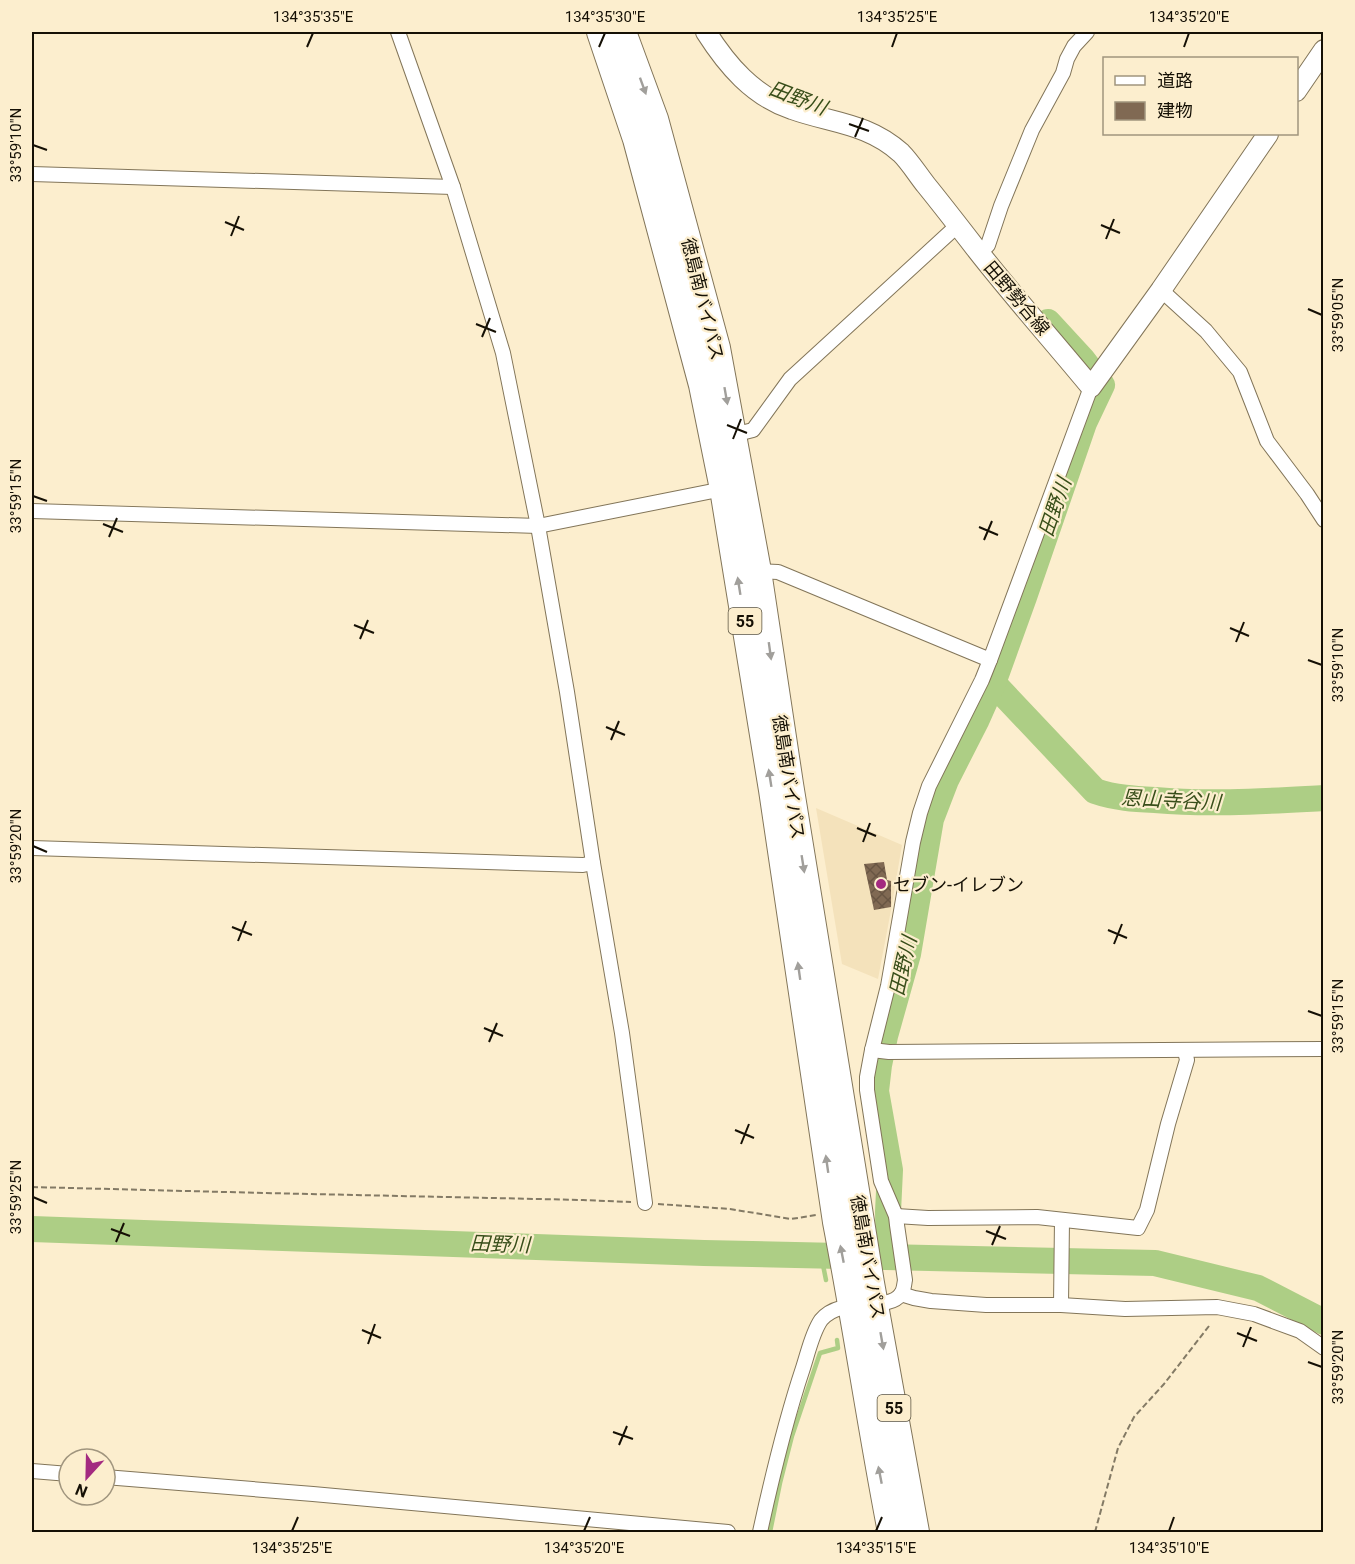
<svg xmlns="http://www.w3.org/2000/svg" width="1355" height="1564" viewBox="0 0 1355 1564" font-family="Roboto,'Noto Sans JP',sans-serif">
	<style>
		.built { fill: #f4e2bb }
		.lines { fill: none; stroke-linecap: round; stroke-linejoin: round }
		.stream { stroke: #adce85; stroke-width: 4.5 }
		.river { stroke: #adce85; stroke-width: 26 }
		.building { fill: url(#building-cross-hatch) }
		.street-casing { stroke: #827559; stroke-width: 16 }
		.secondary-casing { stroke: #827559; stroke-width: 22 }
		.highway-casing { stroke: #827559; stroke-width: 28 }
		.path { stroke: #837a65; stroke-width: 2; stroke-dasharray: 6 3; stroke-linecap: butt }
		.street { stroke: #fff; stroke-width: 14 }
		.secondary { stroke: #fff; stroke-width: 20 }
		.highway { stroke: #fff; stroke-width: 26 }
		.oneway { fill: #a19f9b }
		.ticks { fill: none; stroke: #151005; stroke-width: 2 }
		.poi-dot { fill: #a32a80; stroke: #fceece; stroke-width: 2 }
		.labels { text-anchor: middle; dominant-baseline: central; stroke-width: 4.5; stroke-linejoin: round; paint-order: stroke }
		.shield { fill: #fceece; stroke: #5a5341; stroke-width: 1.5 }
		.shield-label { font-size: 16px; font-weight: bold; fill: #151005 }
		.street-label { font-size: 18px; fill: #151005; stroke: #fceece }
		.poi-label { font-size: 18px; fill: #151005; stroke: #fceece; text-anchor: start }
		.water-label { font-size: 20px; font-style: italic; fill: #384e1a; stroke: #fceece }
		.neatline { fill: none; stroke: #151005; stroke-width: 2 }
		.ticks-label { font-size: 15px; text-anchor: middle; fill: #151005 }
	</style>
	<defs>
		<pattern id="building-cross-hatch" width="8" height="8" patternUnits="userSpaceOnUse" patternTransform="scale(1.5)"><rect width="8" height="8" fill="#806953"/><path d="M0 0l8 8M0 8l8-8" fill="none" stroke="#685543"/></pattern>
	</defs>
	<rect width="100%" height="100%" fill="#fceece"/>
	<polygon class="built" points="816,808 902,845 891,910 878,979 842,964"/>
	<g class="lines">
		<g class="stream">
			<polyline points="821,1255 826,1280"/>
			<polyline points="770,1532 780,1483 792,1436 820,1353 838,1348 837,1340"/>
		</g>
		<g class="river">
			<path d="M993,683L1095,791C1115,798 1135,799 1155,800C1211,805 1267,801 1324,798"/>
			<polyline points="32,1229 704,1253 1155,1263 1258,1288 1324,1322"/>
			<polyline points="889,1257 888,1212 890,1170 876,1091 879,1065 885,1036 908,954 931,819 946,780 977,719 993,683 1024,597 1084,423 1102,385 1083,360 1048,322"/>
		</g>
	</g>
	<polygon class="building" points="884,862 887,880 891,881 891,907 874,910 864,864"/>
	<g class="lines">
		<defs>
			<g id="street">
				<polyline points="398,32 453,187 503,353 538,526 567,692 593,863 622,1033 645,1203"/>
				<polyline points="32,174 453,187"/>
				<polyline points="980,253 988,245 1001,206 1032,130 1063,73 1067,59 1074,46 1087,32"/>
				<polyline points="1161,290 1206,331 1240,372 1267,441 1307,494 1324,520"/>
				<polyline points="733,435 753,430 790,379 958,225"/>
				<polyline points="32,511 538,526 723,489"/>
				<polyline points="758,571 778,572 990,660"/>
				<polyline points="32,848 583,865 593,863"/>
				<polyline points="872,1050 889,1052 1324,1049"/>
				<polyline points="896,1216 928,1218 1037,1217 1138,1228 1147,1210 1168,1124 1187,1060 1185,1051"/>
				<polyline points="901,1294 914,1298 931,1301 986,1305 1061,1305 1125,1309 1217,1307 1254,1314 1300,1331 1324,1348"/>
				<polyline points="1061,1305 1062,1220"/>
				<polyline points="32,1471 69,1474"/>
				<polyline points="105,1477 313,1494 728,1532"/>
				<path d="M760,1532C772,1477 785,1422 803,1368C808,1353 812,1333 821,1320C841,1295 888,1313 901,1294C904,1290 904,1285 905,1280L897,1225L896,1216L881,1181L867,1090V1077L872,1050L888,986L913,842L920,813L929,786L982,680L990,660L1091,387"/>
			</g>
			<g id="secondary">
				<path d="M706,32C727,65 753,96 792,109C831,123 868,123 901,153C910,162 918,175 926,185C943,206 960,228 977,250C1013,296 1053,341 1091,387L1161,290L1268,134"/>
				<polyline points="1296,91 1324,50"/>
			</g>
			<g id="highway">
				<path d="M600,32L636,139L702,385L723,489L772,790L836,1222C856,1325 871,1429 891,1532"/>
				<polyline points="623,32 655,119 717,348 758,571 790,784 871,1283 916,1532"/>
			</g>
		</defs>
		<use href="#street" class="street-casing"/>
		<use href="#secondary" class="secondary-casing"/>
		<use href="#highway" class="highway-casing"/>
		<g class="path">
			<polyline points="32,1187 264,1193 583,1200 631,1202"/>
			<polyline points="658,1204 730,1209 791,1219 816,1215"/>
			<polyline points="1095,1532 1118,1448 1134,1417 1164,1384 1209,1326"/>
		</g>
		<use href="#street" class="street"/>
		<use href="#secondary" class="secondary"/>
		<use href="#highway" class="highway"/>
	</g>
	<defs><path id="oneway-solid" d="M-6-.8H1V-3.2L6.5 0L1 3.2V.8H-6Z" transform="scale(1.5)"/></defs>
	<g class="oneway">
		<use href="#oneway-solid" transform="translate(643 86) rotate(70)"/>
		<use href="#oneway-solid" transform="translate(726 396) rotate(80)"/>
		<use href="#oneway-solid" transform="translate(739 586) rotate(-99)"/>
		<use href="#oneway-solid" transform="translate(770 651) rotate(82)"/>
		<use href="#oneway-solid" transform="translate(770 778) rotate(-99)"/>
		<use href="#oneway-solid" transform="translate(803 864) rotate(81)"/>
		<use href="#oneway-solid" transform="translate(799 971) rotate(-98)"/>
		<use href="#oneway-solid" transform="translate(827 1164) rotate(-98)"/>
		<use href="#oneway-solid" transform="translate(842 1254) rotate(-101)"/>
		<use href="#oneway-solid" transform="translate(882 1341) rotate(80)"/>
		<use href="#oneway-solid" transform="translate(880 1475) rotate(-101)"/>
	</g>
	<path class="ticks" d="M307,47L313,33M599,47L605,33M892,47L897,33M1184,47L1189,33M849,124L869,131M855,137L863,118M33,145L47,150M225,222L244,230M1101,225L1120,233M231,236L239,216M1106,239L1114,219M1308,309L1322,315M476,324L496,332M482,337L490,318M727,425L747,433M733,439L741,419M33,496L47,501M103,524L123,532M979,527L998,535M109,537L117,518M984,540L992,521M354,625L374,633M1230,628L1249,636M360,639L368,620M1236,642L1244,622M1308,660L1322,665M606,727L625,735M611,740L619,721M857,828L876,836M863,842L870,823M33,846L47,852M232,927L252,935M1108,930L1127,938M238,941L246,921M1114,944L1122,924M1308,1011L1322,1016M484,1028L503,1036M489,1042L497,1023M735,1130L754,1138M741,1144L749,1124M33,1197L47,1203M111,1229L130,1236M986,1231L1006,1239M116,1242L124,1223M992,1245L1000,1226M362,1330L381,1338M1237,1333L1257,1341M368,1344L375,1324M1243,1347L1251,1327M1308,1362L1322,1367M613,1432L633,1439M619,1445L627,1426M292,1531L298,1517M584,1531L590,1517M876,1531L882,1517M1169,1531L1174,1517"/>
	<circle class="poi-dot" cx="881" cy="884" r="6"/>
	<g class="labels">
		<g class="shield">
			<rect x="728.5" y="608" width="33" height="26" rx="4.5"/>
			<rect x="877.5" y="1395" width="33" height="26" rx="4.5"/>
		</g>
		<g class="shield-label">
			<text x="745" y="621">55</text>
			<text x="894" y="1408">55</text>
		</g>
		<g class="street-label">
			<text transform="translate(1017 298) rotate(50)">田野勢合線</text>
			<text transform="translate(703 299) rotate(76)">徳島南バイパス</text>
			<text transform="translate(789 777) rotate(81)">徳島南バイパス</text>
			<text transform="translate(868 1257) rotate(80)">徳島南バイパス</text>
		</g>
		<g class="poi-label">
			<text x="893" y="884">セブン-イレブン</text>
		</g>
		<g class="water-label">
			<text transform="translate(798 98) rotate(21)">田野川</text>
			<text transform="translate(1055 507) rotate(-71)">田野川</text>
			<text transform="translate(1171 800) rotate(3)">恩山寺谷川</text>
			<text transform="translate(903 966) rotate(-77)">田野川</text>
			<text transform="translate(500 1244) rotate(2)">田野川</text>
		</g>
	</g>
	<rect width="1355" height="1564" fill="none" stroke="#fceece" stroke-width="66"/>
	<rect x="1103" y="57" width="195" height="78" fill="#fceece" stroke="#a0957e" stroke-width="1.5"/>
	<rect x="1115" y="76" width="30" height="9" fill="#ffffff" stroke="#a0957e" stroke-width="1.5"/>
	<text x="1157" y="87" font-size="18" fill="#151005">道路</text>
	<rect x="1115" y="102" width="30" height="18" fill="#806953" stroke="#a0957e" stroke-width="1.5"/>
	<text x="1157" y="117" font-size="18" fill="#151005">建物</text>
	<g transform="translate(87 1477) rotate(202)"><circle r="28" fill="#fceece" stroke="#a0957e" stroke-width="1.5"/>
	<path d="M0-4.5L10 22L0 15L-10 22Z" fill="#a32a80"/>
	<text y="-9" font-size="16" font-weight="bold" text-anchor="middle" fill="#151005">N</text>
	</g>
	<rect x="33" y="33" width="1289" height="1498" class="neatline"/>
	<g class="ticks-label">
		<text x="313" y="22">134°35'35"E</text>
		<text x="605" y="22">134°35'30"E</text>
		<text x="897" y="22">134°35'25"E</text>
		<text x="1189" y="22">134°35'20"E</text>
		<text transform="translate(16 145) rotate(-90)" y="5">33°59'10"N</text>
		<text transform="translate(1338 315) rotate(-90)" y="5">33°59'05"N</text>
		<text transform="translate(16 496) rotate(-90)" y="5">33°59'15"N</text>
		<text transform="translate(1338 665) rotate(-90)" y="5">33°59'10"N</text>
		<text transform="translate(16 846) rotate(-90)" y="5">33°59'20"N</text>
		<text transform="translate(1338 1016) rotate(-90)" y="5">33°59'15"N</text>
		<text transform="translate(16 1197) rotate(-90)" y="5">33°59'25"N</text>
		<text transform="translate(1338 1367) rotate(-90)" y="5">33°59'20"N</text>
		<text x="292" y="1553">134°35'25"E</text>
		<text x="584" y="1553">134°35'20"E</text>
		<text x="876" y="1553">134°35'15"E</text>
		<text x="1169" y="1553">134°35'10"E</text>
	</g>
</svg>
